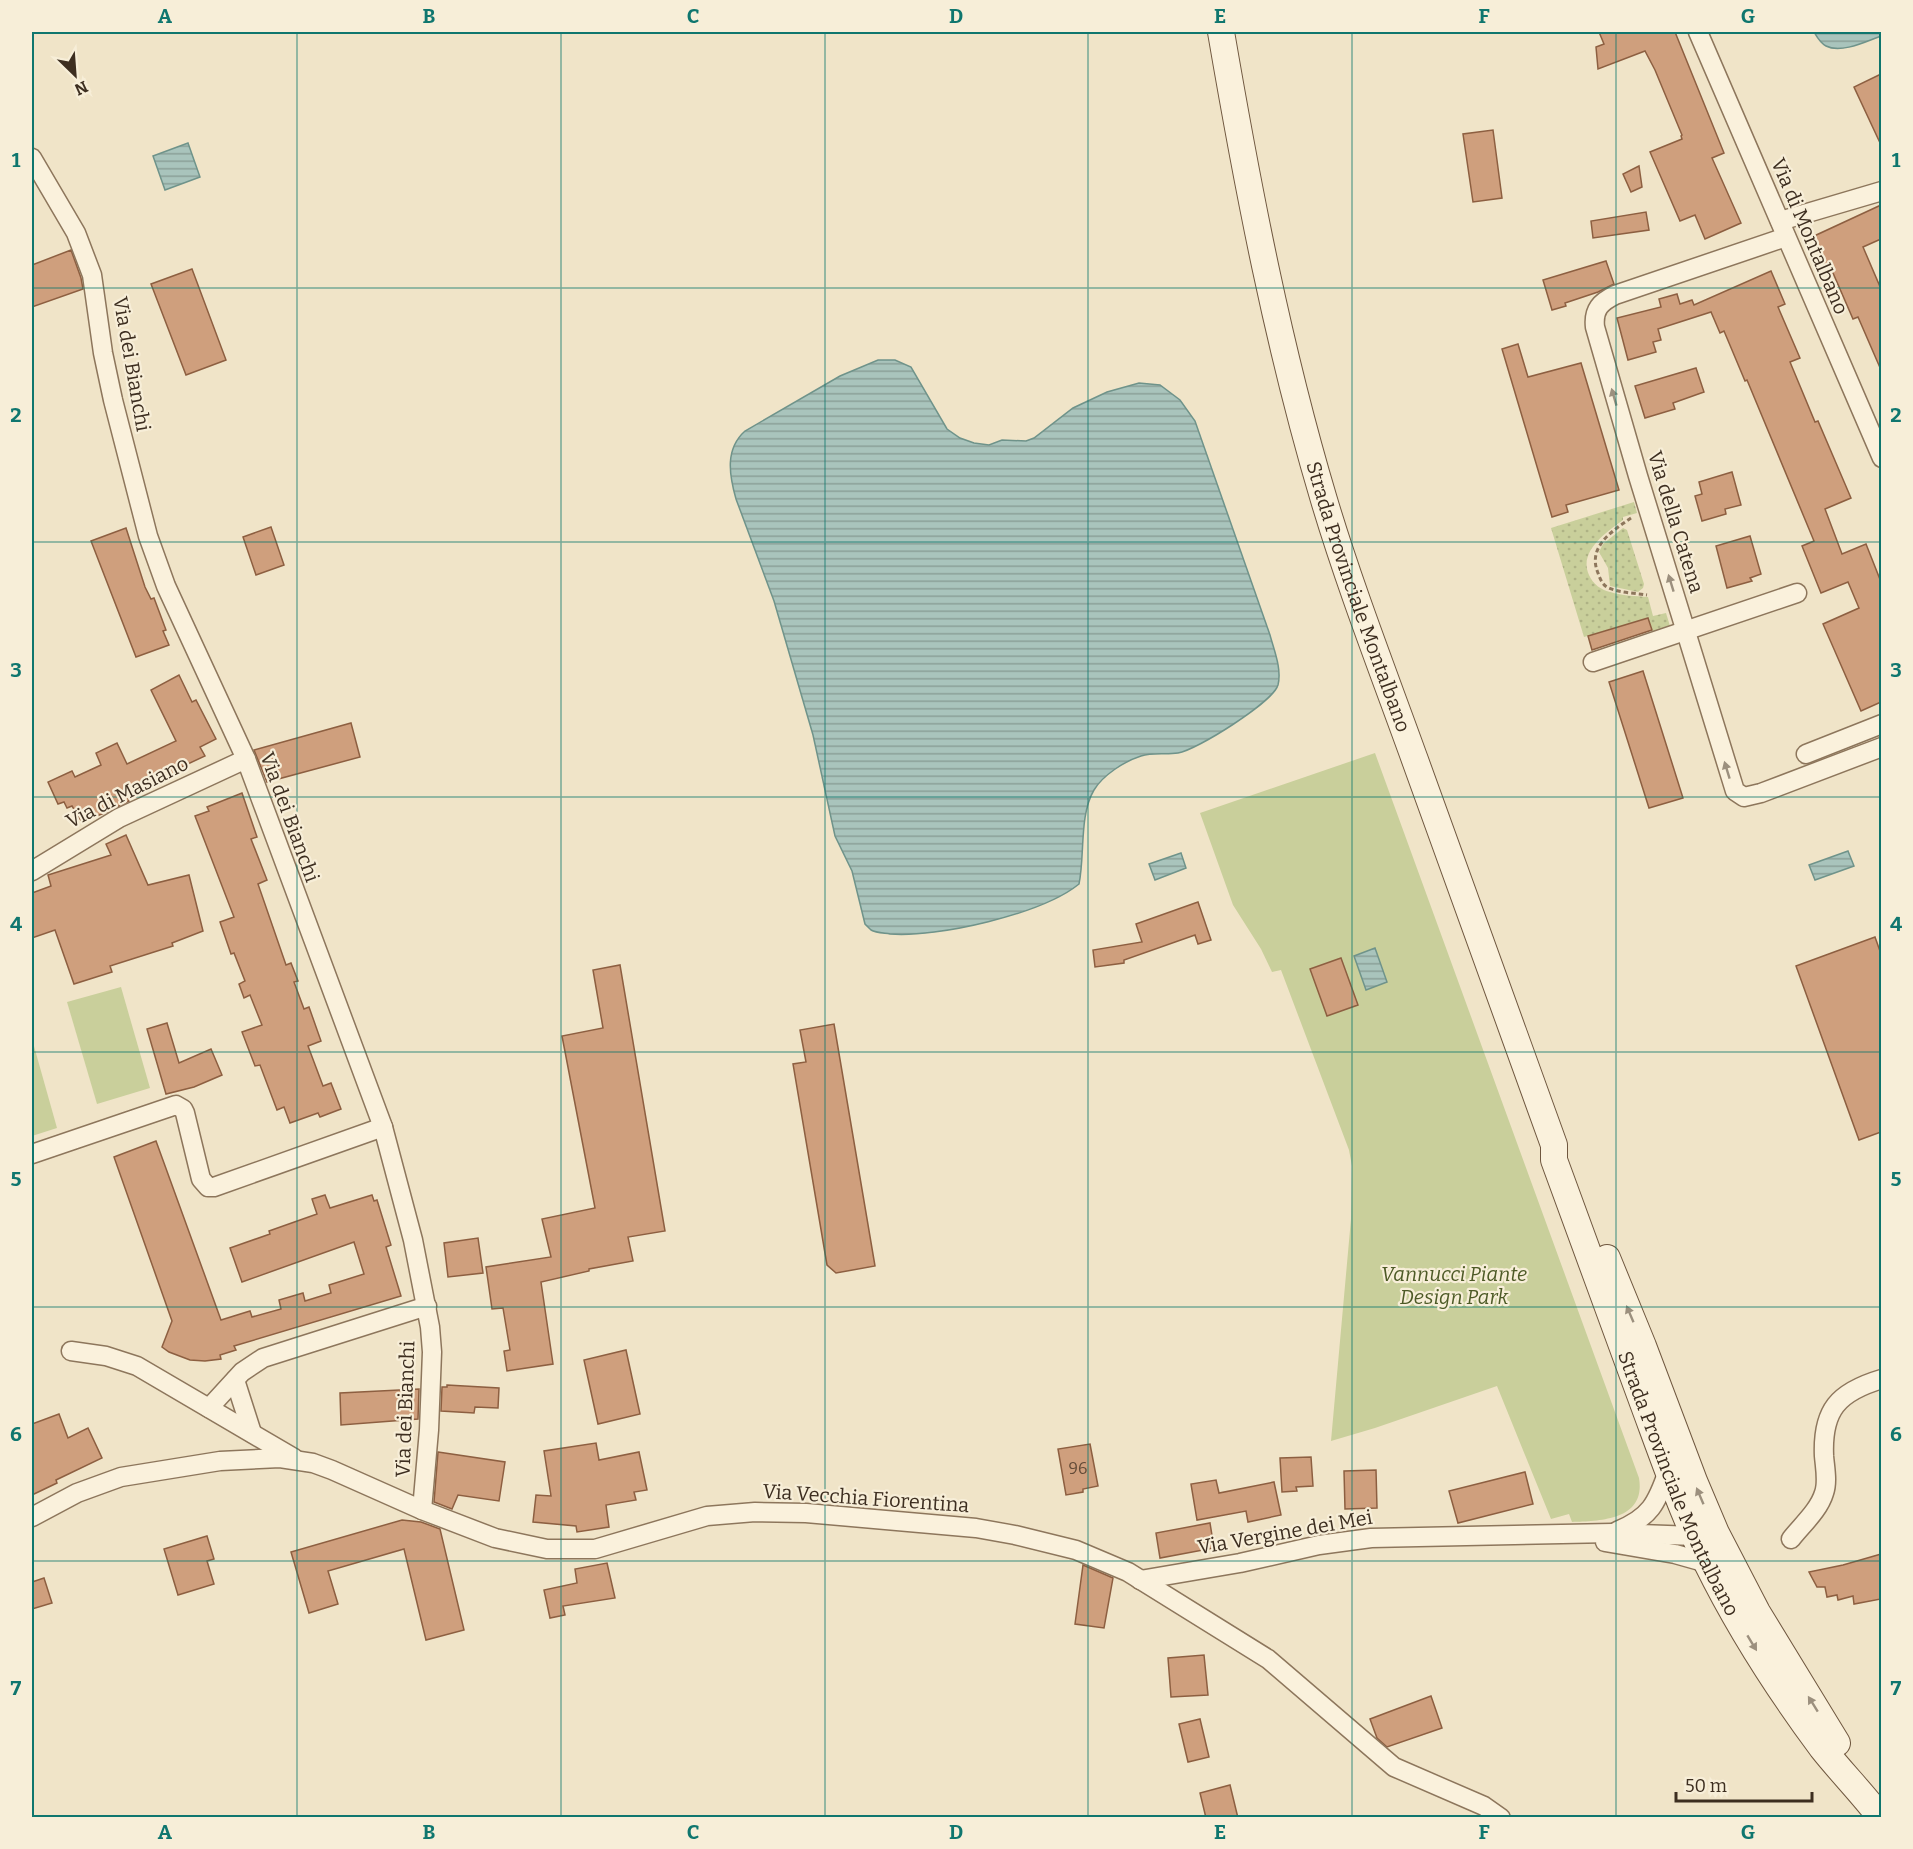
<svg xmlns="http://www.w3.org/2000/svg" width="1913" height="1849" viewBox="0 0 1913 1849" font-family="Bitter,serif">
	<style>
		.grass { fill: url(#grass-dots) }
		.park { fill: #c9cf9b }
		.water { fill: url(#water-rules); stroke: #6f938a; stroke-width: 1.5 }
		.building { fill: #cf9f7d; stroke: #8d5f41; stroke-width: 1.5 }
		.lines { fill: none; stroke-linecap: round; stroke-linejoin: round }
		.street-casing { stroke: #8d765c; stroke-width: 21 }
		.secondary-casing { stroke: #6f573f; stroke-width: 28 }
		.path { stroke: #8d765c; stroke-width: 3; stroke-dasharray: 4.5 3; stroke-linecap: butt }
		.street { stroke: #faf1dc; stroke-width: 18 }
		.secondary { stroke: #faf1dc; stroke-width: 26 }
		.oneway { fill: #9c907e }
		.grid { fill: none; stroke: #0f766e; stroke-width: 1.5; stroke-opacity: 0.55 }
		.labels { text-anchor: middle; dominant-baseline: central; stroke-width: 4.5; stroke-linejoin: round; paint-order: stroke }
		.number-label { font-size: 16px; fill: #624a37 }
		.street-label { font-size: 20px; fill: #3d2e20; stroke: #f7eed8 }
		.park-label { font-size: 20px; font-style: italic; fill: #4d5a26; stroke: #f7eed8 }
		.neatline { fill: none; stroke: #0f766e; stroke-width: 2 }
		.grid-label { font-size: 20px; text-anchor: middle; font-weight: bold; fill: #0f766e }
	</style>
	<defs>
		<pattern id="grass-dots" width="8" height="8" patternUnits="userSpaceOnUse" patternTransform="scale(1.5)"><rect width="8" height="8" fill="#c9cf9b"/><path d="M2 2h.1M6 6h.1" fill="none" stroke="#aeb285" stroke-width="1.8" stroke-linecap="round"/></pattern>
		<pattern id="water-rules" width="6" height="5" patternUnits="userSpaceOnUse" patternTransform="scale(1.5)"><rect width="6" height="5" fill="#a9c4bc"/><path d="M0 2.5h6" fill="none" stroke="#8ba098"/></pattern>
	</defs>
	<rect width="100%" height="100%" fill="#f0e4c8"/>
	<g class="grass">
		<path d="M1634,502L1637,513L1623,517V520C1607,532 1578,551 1589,575C1593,584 1601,590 1610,592C1622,596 1636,596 1648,597L1653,616L1666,613L1670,626L1653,632L1648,618L1584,637L1551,528Z"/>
		<polygon points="1623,528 1627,530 1644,584 1643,588 1638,592 1610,586 1608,568 1599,552 1603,544"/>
	</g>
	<g class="park">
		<path d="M1375,753L1639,1478C1646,1520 1601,1521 1572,1522L1569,1514L1551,1519L1497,1386L1375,1428L1331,1441L1351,1219L1352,1166L1349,1150L1281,970L1272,972L1261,949L1233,905L1200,813Z"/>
		<polygon points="121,987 150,1088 97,1104 67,1002"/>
		<polygon points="32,1039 57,1128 32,1136"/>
	</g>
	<g class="water">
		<path d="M1814,32H1881V36C1867,41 1841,54 1826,46C1820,43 1817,37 1814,32Z"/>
		<polygon points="188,143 200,177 165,190 153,156"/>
		<path d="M878,360H895L911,367L947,429L960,438L974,443L989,445L1002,440L1026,441L1034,438L1073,408L1107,392L1139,383L1160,385L1180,400L1195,421L1270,635C1274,650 1282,669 1278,685C1273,702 1197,750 1178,753C1166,755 1153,752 1141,756C1125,761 1103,775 1094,790C1079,815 1085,856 1079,884C1042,914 937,938 890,934C884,933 876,933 871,930C871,930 865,924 865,924L852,871L835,836L813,735L774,601L736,499C729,474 725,449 745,431L840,376Z"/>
		<polygon points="1848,851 1854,866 1815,880 1809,865"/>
		<polygon points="1181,853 1186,868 1155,880 1149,864"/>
		<polygon points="1375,948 1387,982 1366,990 1354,956"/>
	</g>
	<g class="building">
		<polygon points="1599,32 1675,32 1724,153 1712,158 1741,223 1705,239 1695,215 1680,221 1650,152 1682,139 1681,136 1682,135 1655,70 1645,51 1598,69 1596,47 1604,44"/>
		<polygon points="1881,74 1881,145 1854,87"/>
		<polygon points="1493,130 1502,198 1473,202 1463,134"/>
		<polygon points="1639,166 1642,187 1631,192 1623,174"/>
		<polygon points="1881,205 1881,239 1863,247 1881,289 1881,370 1858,317 1853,319 1833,273 1828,275 1812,237"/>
		<polygon points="1646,212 1649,230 1593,238 1591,221"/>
		<polygon points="71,250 81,278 83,289 32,307 32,265"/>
		<polygon points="1606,261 1614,284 1598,292 1565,303 1566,306 1552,310 1543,280"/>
		<polygon points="192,269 226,360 186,375 151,284"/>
		<polygon points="1771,271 1785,304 1778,307 1800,358 1790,362 1815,422 1818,421 1851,498 1825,509 1842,554 1866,544 1881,582 1881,702 1861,711 1823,624 1859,608 1848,582 1821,593 1802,546 1814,541 1747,380 1745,381 1724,331 1720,333 1711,312 1658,329 1661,340 1653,342 1656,352 1628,360 1617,318 1661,307 1659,299 1677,294 1680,304 1692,300 1694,305"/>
		<polygon points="1518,344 1528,377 1581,363 1619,490 1566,505 1568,512 1552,517 1502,349"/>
		<polygon points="1696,368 1704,392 1673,403 1675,409 1645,418 1635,386"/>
		<polygon points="1732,472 1741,505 1725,509 1726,514 1702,521 1695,496 1702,494 1699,482"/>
		<polygon points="271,527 284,565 256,575 243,537"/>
		<polygon points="126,528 145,587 151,599 154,598 166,630 163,631 169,645 136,657 91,541"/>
		<polygon points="1750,536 1761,574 1750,578 1752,581 1727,588 1716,546"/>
		<polygon points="1648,618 1652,630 1592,650 1588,636"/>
		<polygon points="1643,671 1683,798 1649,808 1609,682"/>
		<polygon points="179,675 192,702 196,700 216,739 200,747 205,756 177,769 180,774 128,798 129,801 109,811 82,822 72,806 67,808 64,802 58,804 48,782 72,771 75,777 101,765 96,753 117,743 127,764 176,741 151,690"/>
		<polygon points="351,723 360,757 267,782 254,750"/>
		<polygon points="242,793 257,837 251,839 267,880 258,884 286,965 291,963 298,981 294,982 304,1009 309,1007 321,1041 308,1046 323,1086 331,1083 341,1109 320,1117 318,1113 290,1123 284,1107 277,1110 260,1065 255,1066 242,1032 262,1025 250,995 244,998 239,984 245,981 234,953 231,954 220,922 234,917 195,816 209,811 207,807"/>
		<polygon points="126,835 148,885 189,875 203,931 172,943 173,946 110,966 112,972 74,984 55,930 32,938 32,893 51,886 48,875 111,855 106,844"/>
		<polygon points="1198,902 1211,940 1198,944 1195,935 1124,960 1124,963 1095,967 1093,950 1142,942 1136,924"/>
		<polygon points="1875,937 1881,954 1881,1132 1859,1140 1796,966"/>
		<polygon points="1341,958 1358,1005 1327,1016 1310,969"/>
		<polygon points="620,965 665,1231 628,1237 633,1261 589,1269 589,1271 541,1282 553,1364 507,1371 504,1351 510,1350 503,1308 492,1309 486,1267 551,1257 542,1219 595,1208 562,1036 603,1028 593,970"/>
		<polygon points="167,1023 179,1063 211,1049 222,1075 194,1087 166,1094 147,1029"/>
		<polygon points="834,1024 875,1266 836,1273 827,1265 793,1064 806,1062 800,1030"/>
		<polygon points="156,1141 221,1320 250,1311 252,1317 281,1309 279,1300 303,1293 305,1301 331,1293 329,1285 364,1274 354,1242 242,1282 230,1248 270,1234 269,1231 317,1214 312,1199 325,1195 330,1208 372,1195 374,1201 377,1200 391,1245 386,1247 401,1296 234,1346 236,1350 220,1355 221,1359 205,1361 190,1360 169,1352 162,1347 172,1321 114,1157"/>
		<polygon points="478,1238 483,1273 448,1277 444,1243"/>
		<polygon points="626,1350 640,1414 598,1424 584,1360"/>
		<polygon points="447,1385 499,1388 498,1408 475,1407 474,1413 441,1411 442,1387 447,1387"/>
		<polygon points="419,1389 418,1419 341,1425 340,1393"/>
		<polygon points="59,1414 68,1438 88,1428 102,1458 56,1480 57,1483 32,1495 32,1424"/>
		<polygon points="596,1443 599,1460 639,1452 647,1490 634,1492 636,1500 606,1505 609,1527 577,1532 576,1526 533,1522 536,1495 551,1496 544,1451"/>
		<polygon points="1090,1444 1098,1486 1083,1489 1083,1492 1066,1495 1058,1449"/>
		<polygon points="438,1452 505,1462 499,1501 458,1495 452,1509 434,1502"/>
		<polygon points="1311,1457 1313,1486 1296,1487 1297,1491 1282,1492 1280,1458"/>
		<polygon points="1376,1470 1377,1508 1345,1509 1344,1471"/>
		<polygon points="1525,1472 1533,1504 1458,1523 1449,1491"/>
		<polygon points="1216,1480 1219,1493 1274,1482 1281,1515 1248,1522 1246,1511 1197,1520 1191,1484"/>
		<polygon points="402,1520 421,1522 440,1529 464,1630 426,1640 404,1549 328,1571 338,1604 309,1613 291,1552"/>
		<polygon points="1210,1523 1214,1548 1160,1558 1156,1533"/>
		<polygon points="207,1536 214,1559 207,1561 214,1584 178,1595 164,1549"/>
		<polygon points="1881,1554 1881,1599 1854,1604 1853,1596 1838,1600 1837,1595 1827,1597 1825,1587 1817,1587 1809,1572 1843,1565"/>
		<polygon points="607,1563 615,1598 563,1606 565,1615 550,1618 544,1590 577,1583 575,1569"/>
		<polygon points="1083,1565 1113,1578 1104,1628 1075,1624"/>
		<polygon points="44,1578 52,1603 32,1609 32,1582"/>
		<polygon points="1204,1655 1208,1695 1171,1697 1168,1658"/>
		<polygon points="1431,1696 1442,1728 1387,1747 1377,1738 1370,1719"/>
		<polygon points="1200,1719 1209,1757 1188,1762 1179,1724"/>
		<polygon points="1230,1785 1238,1818 1206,1818 1200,1793"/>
	</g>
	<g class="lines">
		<defs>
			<g id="street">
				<polyline points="1698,32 1882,458"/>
				<polyline points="32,158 76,233 92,275 103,353 113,400 148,536 166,586 246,759 383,1127 413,1240 430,1327 432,1352 429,1430 422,1510"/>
				<polyline points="1780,221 1882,191"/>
				<path d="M1786,237L1615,295C1601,302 1593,309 1595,327L1638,476L1735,791L1744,797L1761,793L1882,747"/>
				<polyline points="1593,662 1797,593"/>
				<polyline points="1806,754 1882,724"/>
				<polyline points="32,871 119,818 246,759"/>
				<polyline points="32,1154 176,1105 183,1109 185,1113 201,1179 208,1187 214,1187 383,1127"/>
				<polyline points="71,1351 106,1356 137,1366 294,1458"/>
				<polyline points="235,1380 252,1433"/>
				<polyline points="209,1408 242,1372 263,1358 427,1306"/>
				<polyline points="32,1517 77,1493 121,1477 220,1461 280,1458 313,1463 332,1470 422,1510 495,1538 547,1549 595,1549 707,1516 755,1512 806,1513 976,1528 1015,1535 1076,1550 1128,1572 1268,1659 1394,1767 1484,1806 1501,1818"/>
				<path d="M1617,1531C1650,1518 1657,1503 1668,1471"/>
				<path d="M1791,1539C1802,1525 1819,1510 1824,1493C1828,1482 1825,1468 1824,1456C1822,1410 1838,1392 1882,1379"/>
				<polyline points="1605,1542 1675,1554 1707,1563"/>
				<polyline points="1140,1580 1240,1563 1319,1545 1371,1538 1612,1533 1695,1536 1702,1538"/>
			</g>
			<g id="secondary">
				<path id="s1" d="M1221,32C1248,189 1278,346 1324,500C1350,587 1384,674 1415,760C1461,888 1508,1016 1554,1145V1160C1584,1241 1613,1322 1643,1403C1663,1457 1682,1512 1707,1563C1739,1628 1779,1690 1822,1748C1841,1772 1862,1793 1881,1818"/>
				<polyline points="1607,1258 1643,1346 1694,1481 1716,1533 1757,1612 1837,1743"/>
			</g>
		</defs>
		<use href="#street" class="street-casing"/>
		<use href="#secondary" class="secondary-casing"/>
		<path class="path" d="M1631,518C1612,531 1587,547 1598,573C1600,579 1603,586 1609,588C1620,593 1635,593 1647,595"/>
		<use href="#street" class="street"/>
		<use href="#secondary" class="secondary"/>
	</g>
	<defs><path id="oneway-solid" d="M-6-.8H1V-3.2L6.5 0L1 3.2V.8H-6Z" transform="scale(1.5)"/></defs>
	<g class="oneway">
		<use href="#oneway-solid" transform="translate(1614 397) rotate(-106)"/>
		<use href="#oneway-solid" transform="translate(1671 583) rotate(-107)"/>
		<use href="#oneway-solid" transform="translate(1727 770) rotate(-107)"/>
		<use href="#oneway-solid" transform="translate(1630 1314) rotate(-113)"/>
		<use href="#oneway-solid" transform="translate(1700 1496) rotate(-113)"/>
		<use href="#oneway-solid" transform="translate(1752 1643) rotate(59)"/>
		<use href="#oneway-solid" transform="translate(1813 1704) rotate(-122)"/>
	</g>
	<path class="grid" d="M297,32V1818M561,32V1818M825,32V1818M1088,32V1818M1352,32V1818M1616,32V1818M32,288H1882M32,542H1882M32,797H1882M32,1052H1882M32,1307H1882M32,1561H1882"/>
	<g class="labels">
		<g class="number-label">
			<text x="1078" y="1468">96</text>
		</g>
		<g class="street-label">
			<text transform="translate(1810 236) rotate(67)">Via di Montalbano</text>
			<text transform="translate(132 364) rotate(80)">Via dei Bianchi</text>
			<text transform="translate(1676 522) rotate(73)">Via della Catena</text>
			<text stroke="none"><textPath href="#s1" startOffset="582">Strada Provinciale Montalbano</textPath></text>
			<text transform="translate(127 792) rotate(-27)">Via di Masiano</text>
			<text transform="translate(290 817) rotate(70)">Via dei Bianchi</text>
			<text transform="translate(405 1409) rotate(-88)">Via dei Bianchi</text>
			<text stroke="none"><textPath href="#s1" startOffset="1526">Strada Provinciale Montalbano</textPath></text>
			<text transform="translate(866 1498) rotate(4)">Via Vecchia Fiorentina</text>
			<text transform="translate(1285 1532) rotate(-10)">Via Vergine dei Mei</text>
		</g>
		<g class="park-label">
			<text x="1454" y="1274">Vannucci Piante<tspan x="1454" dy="23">Design Park</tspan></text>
		</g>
	</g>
	<rect width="1913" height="1849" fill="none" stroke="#f7eed8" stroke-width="66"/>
	<g transform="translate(75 75) rotate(155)" stroke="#f7eed8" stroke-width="4.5" paint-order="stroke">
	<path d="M0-4.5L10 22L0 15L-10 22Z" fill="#3d2e20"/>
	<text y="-9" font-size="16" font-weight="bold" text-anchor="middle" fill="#3d2e20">N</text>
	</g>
	<path d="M1676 1792v9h136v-9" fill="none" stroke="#3d2e20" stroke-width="3"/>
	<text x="1685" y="1792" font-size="18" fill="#3d2e20" stroke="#f7eed8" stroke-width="4.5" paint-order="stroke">50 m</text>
	<rect x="33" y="33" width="1847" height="1783" class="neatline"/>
	<g class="grid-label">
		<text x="165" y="23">A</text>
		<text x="429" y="23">B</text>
		<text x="693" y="23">C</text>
		<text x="956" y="23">D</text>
		<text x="1220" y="23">E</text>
		<text x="1484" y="23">F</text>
		<text x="1748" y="23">G</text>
		<text x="16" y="167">1</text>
		<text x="1896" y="167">1</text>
		<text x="16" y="422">2</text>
		<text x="1896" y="422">2</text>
		<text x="16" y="677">3</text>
		<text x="1896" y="677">3</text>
		<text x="16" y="931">4</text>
		<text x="1896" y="931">4</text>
		<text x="16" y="1186">5</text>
		<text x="1896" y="1186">5</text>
		<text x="16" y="1441">6</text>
		<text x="1896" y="1441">6</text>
		<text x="16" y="1695">7</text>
		<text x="1896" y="1695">7</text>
		<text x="165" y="1839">A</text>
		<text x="429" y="1839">B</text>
		<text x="693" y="1839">C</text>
		<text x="956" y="1839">D</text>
		<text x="1220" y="1839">E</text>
		<text x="1484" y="1839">F</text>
		<text x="1748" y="1839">G</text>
	</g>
</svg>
